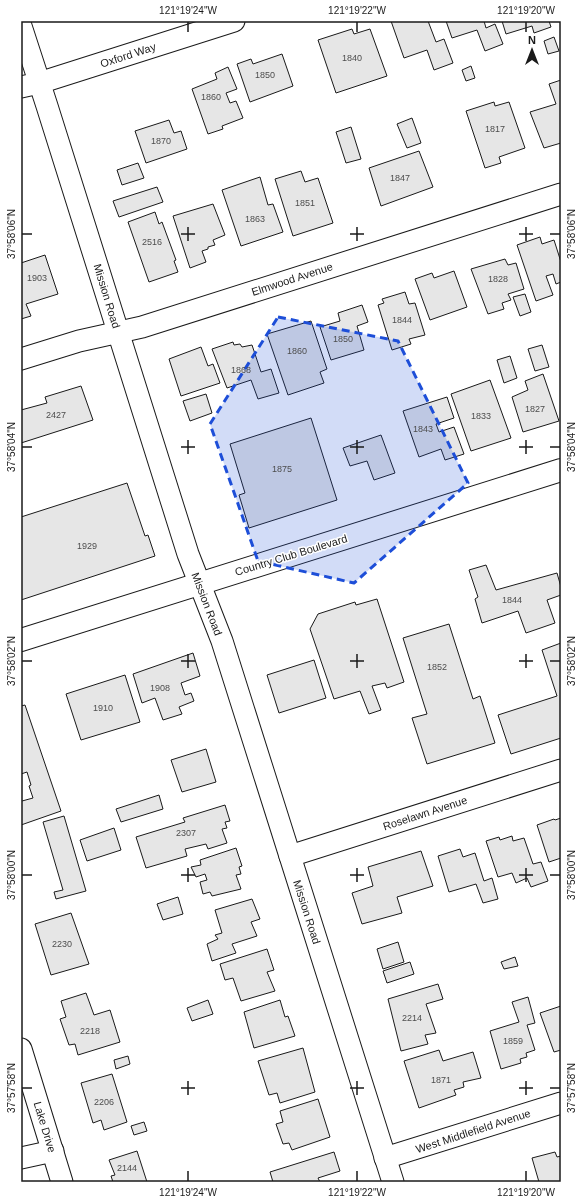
<svg xmlns="http://www.w3.org/2000/svg" width="582" height="1203" viewBox="0 0 582 1203" font-family="Helvetica,sans-serif">
	<style>
		.building { fill: #e6e6e6; stroke: #1a1a1a }
		.lines { fill: none; stroke-linecap: round; stroke-linejoin: round }
		.street-casing { stroke: #1a1a1a; stroke-width: 23 }
		.secondary-casing { stroke: #1a1a1a; stroke-width: 24 }
		.street { stroke: #fff; stroke-width: 21 }
		.secondary { stroke: #fff; stroke-width: 22 }
		.marked { fill: #1d4ed8; fill-opacity: 0.2; stroke: #1d4ed8; stroke-width: 3; stroke-dasharray: 8 5; stroke-linejoin: round }
		.ticks { fill: none; stroke: #1a1a1a; stroke-width: 1.5 }
		.labels { text-anchor: middle; dominant-baseline: central; stroke-width: 3; stroke-linejoin: round; paint-order: stroke }
		.number-label { font-size: 9px; fill: #4d4d4d }
		.street-label { font-size: 11px; fill: #1a1a1a; stroke: #fff }
		.neatline { fill: none; stroke: #1a1a1a; stroke-width: 1.5 }
		.ticks-label { font-size: 10px; text-anchor: middle; fill: #1a1a1a }
	</style>
	<rect width="100%" height="100%" fill="#fff"/>
	<g class="building">
		<polygon points="391,21 428,21 436,42 444,39 453,63 434,70 427,50 404,58"/>
		<polygon points="446,21 484,21 486,28 495,24 503,44 485,51 477,30 452,38"/>
		<polygon points="502,21 549,21 551,27 534,33 532,26 506,34"/>
		<polygon points="352,29 354,34 370,29 387,76 336,93 318,40"/>
		<polygon points="554,37 559,51 548,54 544,41"/>
		<polygon points="282,54 293,86 250,102 237,64 251,59 253,64"/>
		<polygon points="471,66 475,78 466,81 462,70"/>
		<polygon points="228,67 237,89 226,93 230,103 236,101 243,118 222,126 223,129 208,134 192,89 217,79 215,73"/>
		<polygon points="561,80 561,143 544,148 530,112 556,104 549,84"/>
		<polygon points="494,102 495,106 509,102 525,148 499,157 501,163 485,168 466,111"/>
		<polygon points="412,118 421,143 407,148 397,124"/>
		<polygon points="169,120 174,133 181,131 187,149 146,163 135,131"/>
		<polygon points="351,127 361,159 346,163 336,132"/>
		<polygon points="419,151 433,187 381,206 369,168"/>
		<polygon points="138,163 144,178 122,185 117,170"/>
		<polygon points="301,171 305,182 318,178 333,223 293,236 275,179"/>
		<polygon points="260,177 268,205 273,204 283,232 241,246 222,190"/>
		<polygon points="157,187 163,202 119,217 113,201"/>
		<polygon points="213,204 225,235 213,240 215,245 208,247 208,249 202,251 206,262 190,268 173,216"/>
		<polygon points="155,212 159,224 162,222 176,260 174,261 178,272 149,282 128,222"/>
		<polygon points="540,237 542,244 554,240 561,262 561,282 556,284 553,274 546,276 553,295 536,301 517,245"/>
		<polygon points="45,255 58,294 26,304 31,316 21,319 21,263"/>
		<polygon points="505,259 508,265 516,263 524,289 508,294 511,300 502,303 504,309 488,314 471,269"/>
		<polygon points="454,271 467,307 430,320 415,279 432,273 434,278"/>
		<polygon points="405,292 409,304 415,303 425,335 409,339 411,344 392,350 378,305 384,303 382,299"/>
		<polygon points="525,294 531,312 520,316 513,297"/>
		<polygon points="362,305 368,322 357,326 364,350 331,360 320,327 340,321 338,313"/>
		<polygon points="311,321 327,369 320,372 324,383 288,395 267,334"/>
		<polygon points="233,342 234,345 240,344 242,347 252,345 261,372 271,369 279,393 258,399 251,380 227,388 212,349"/>
		<polygon points="542,345 549,367 535,371 528,349"/>
		<polygon points="201,347 208,366 213,364 220,383 181,396 169,359"/>
		<polygon points="510,356 517,378 504,383 497,360"/>
		<polygon points="543,374 559,421 523,432 512,397 528,390 525,381"/>
		<polygon points="490,380 511,438 471,451 451,394"/>
		<polygon points="81,386 93,420 21,443 21,410 47,403 45,397"/>
		<polygon points="206,394 212,413 190,421 183,401"/>
		<polygon points="447,397 454,418 436,424 439,432 454,427 464,454 445,460 441,449 419,457 403,411"/>
		<polygon points="311,418 337,500 249,528 239,495 245,493 230,444"/>
		<polygon points="381,435 395,473 374,480 367,461 350,466 343,448"/>
		<polygon points="127,483 145,536 148,535 155,556 21,600 21,517"/>
		<polygon points="486,565 496,590 557,573 561,587 561,595 547,600 555,623 526,633 518,611 482,623 475,599 478,597 469,570"/>
		<polygon points="377,599 404,682 387,688 385,683 372,686 381,710 369,714 360,691 334,699 310,629 318,614 355,602 356,605"/>
		<polygon points="449,624 473,699 480,696 495,743 427,764 412,718 427,714 403,638"/>
		<polygon points="561,643 561,738 511,754 498,715 557,696 542,650"/>
		<polygon points="193,653 200,676 181,683 185,695 191,693 194,701 179,707 182,714 163,720 155,698 142,703 133,674"/>
		<polygon points="314,660 326,698 279,713 267,675"/>
		<polygon points="125,675 140,722 81,740 66,694"/>
		<polygon points="25,705 61,811 21,825 21,800 22,801 33,798 29,786 31,785 27,772 21,774 21,706"/>
		<polygon points="206,749 216,782 182,792 171,760"/>
		<polygon points="159,795 163,809 121,822 116,809"/>
		<polygon points="225,805 230,821 225,822 227,828 222,829 227,843 208,849 206,844 185,849 187,856 146,868 136,837 185,822 183,818"/>
		<polygon points="64,816 86,891 56,899 54,892 63,890 43,822"/>
		<polygon points="561,818 561,858 549,862 537,825 554,819 555,820"/>
		<polygon points="114,828 121,850 87,861 80,840"/>
		<polygon points="512,836 513,841 524,838 533,864 541,862 548,881 531,887 527,878 516,883 512,873 498,877 486,841 499,837 500,840"/>
		<polygon points="236,848 242,866 239,867 241,874 236,875 241,889 212,896 210,892 203,894 200,882 207,880 205,874 196,877 191,867 201,865 200,860"/>
		<polygon points="460,849 463,857 475,853 484,881 492,878 498,899 483,903 476,884 449,892 438,856"/>
		<polygon points="421,851 433,886 397,897 402,913 362,924 352,893 373,886 368,867"/>
		<polygon points="178,897 183,914 163,920 157,904"/>
		<polygon points="252,899 260,919 251,922 257,936 232,944 236,953 212,961 207,944 218,939 215,935 222,933 215,910"/>
		<polygon points="71,913 89,964 51,975 35,924"/>
		<polygon points="398,942 404,962 383,969 377,949"/>
		<polygon points="267,949 274,970 267,972 275,991 241,1001 233,978 225,980 220,964"/>
		<polygon points="515,957 518,966 504,969 501,962"/>
		<polygon points="410,962 414,974 387,983 383,971"/>
		<polygon points="438,984 443,999 426,1004 436,1033 425,1035 428,1044 401,1051 388,999"/>
		<polygon points="86,993 94,1015 110,1010 120,1042 78,1055 75,1044 69,1045 60,1019 66,1017 61,1001"/>
		<polygon points="528,997 535,1023 527,1025 535,1050 526,1053 527,1057 520,1059 521,1063 501,1069 490,1031 519,1022 512,1002"/>
		<polygon points="208,1000 213,1014 192,1021 187,1008"/>
		<polygon points="280,1000 285,1017 288,1016 295,1036 254,1048 244,1012"/>
		<polygon points="561,1006 561,1050 554,1052 540,1013"/>
		<polygon points="303,1048 315,1092 280,1103 277,1093 269,1095 258,1061"/>
		<polygon points="439,1050 443,1061 473,1052 481,1078 463,1082 464,1087 454,1090 456,1095 419,1108 404,1061"/>
		<polygon points="128,1056 130,1064 116,1069 114,1060"/>
		<polygon points="112,1074 127,1122 104,1130 101,1120 93,1123 81,1083"/>
		<polygon points="318,1099 330,1137 292,1150 289,1143 283,1144 276,1124 283,1122 280,1111"/>
		<polygon points="144,1122 147,1131 134,1135 131,1126"/>
		<polygon points="137,1151 147,1182 113,1182 111,1176 115,1175 109,1160"/>
		<polygon points="334,1152 340,1171 318,1178 320,1182 273,1182 270,1172"/>
		<polygon points="555,1152 557,1157 561,1156 561,1182 539,1182 532,1158"/>
	</g>
	<g class="lines">
		<defs>
			<g id="street">
				<polyline points="21,26 47,106 188,554 222,641 393,1182"/>
				<polyline points="21,87 39,83 234,21"/>
				<polyline points="21,359 79,341 142,327 561,194"/>
				<polyline points="290,856 561,770"/>
				<polyline points="21,1049 62,1182"/>
				<polyline points="21,1158 53,1151"/>
				<polyline points="385,1158 561,1103"/>
			</g>
			<polyline id="secondary" points="21,640 561,470"/>
		</defs>
		<use href="#street" class="street-casing"/>
		<use href="#secondary" class="secondary-casing"/>
		<use href="#street" class="street"/>
		<use href="#secondary" class="secondary"/>
	</g>
	<path class="marked" d="M278,317L398,341L468,483L354,583L258,561L210,424Z"/>
	<path class="ticks" d="M188,22V32M357,22V32M526,22V32M188,227V241M357,227V241M526,227V241M22,234H32M181,234H195M350,234H364M519,234H533M550,234H560M188,440V454M357,440V454M526,440V454M22,447H32M181,447H195M350,447H364M519,447H533M550,447H560M188,654V668M357,654V668M526,654V668M22,661H32M181,661H195M350,661H364M519,661H533M550,661H560M188,868V882M357,868V882M526,868V882M22,875H32M181,875H195M350,875H364M519,875H533M550,875H560M188,1081V1095M357,1081V1095M526,1081V1095M22,1088H32M181,1088H195M350,1088H364M519,1088H533M550,1088H560M188,1171V1181M357,1171V1181M526,1171V1181"/>
	<g class="labels">
		<g class="number-label">
			<text x="352" y="58">1840</text>
			<text x="265" y="75">1850</text>
			<text x="211" y="97">1860</text>
			<text x="495" y="129">1817</text>
			<text x="161" y="141">1870</text>
			<text x="400" y="178">1847</text>
			<text x="305" y="203">1851</text>
			<text x="255" y="219">1863</text>
			<text x="152" y="242">2516</text>
			<text x="37" y="278">1903</text>
			<text x="498" y="279">1828</text>
			<text x="402" y="320">1844</text>
			<text x="343" y="339">1850</text>
			<text x="297" y="351">1860</text>
			<text x="241" y="370">1868</text>
			<text x="535" y="409">1827</text>
			<text x="56" y="415">2427</text>
			<text x="481" y="416">1833</text>
			<text x="423" y="429">1843</text>
			<text x="282" y="469">1875</text>
			<text x="87" y="546">1929</text>
			<text x="512" y="600">1844</text>
			<text x="437" y="667">1852</text>
			<text x="160" y="688">1908</text>
			<text x="103" y="708">1910</text>
			<text x="186" y="833">2307</text>
			<text x="62" y="944">2230</text>
			<text x="412" y="1018">2214</text>
			<text x="90" y="1031">2218</text>
			<text x="513" y="1041">1859</text>
			<text x="441" y="1080">1871</text>
			<text x="104" y="1102">2206</text>
			<text x="127" y="1168">2144</text>
		</g>
		<g class="street-label">
			<text transform="translate(128 55) rotate(-18)">Oxford Way</text>
			<text transform="translate(292 279) rotate(-18)">Elmwood Avenue</text>
			<text transform="translate(107 296) rotate(73)">Mission Road</text>
			<text transform="translate(291 555) rotate(-17)">Country Club Boulevard</text>
			<text transform="translate(207 604) rotate(69)">Mission Road</text>
			<text transform="translate(425 813) rotate(-18)">Roselawn Avenue</text>
			<text transform="translate(307 912) rotate(72)">Mission Road</text>
			<text transform="translate(45 1127) rotate(73)">Lake Drive</text>
			<text transform="translate(473 1131) rotate(-18)">West Middlefield Avenue</text>
		</g>
	</g>
	<rect width="582" height="1203" fill="none" stroke="#ffffff" stroke-width="44"/>
	<g transform="translate(532 50)" stroke="#ffffff" stroke-width="3" paint-order="stroke">
	<path d="M0-3L7 15L0 10L-7 15Z" fill="#1a1a1a"/>
	<text y="-6" font-size="11" font-weight="bold" text-anchor="middle" fill="#1a1a1a">N</text>
	</g>
	<rect x="22" y="22" width="538" height="1159" class="neatline"/>
	<g class="ticks-label">
		<text x="188" y="14">121°19'24"W</text>
		<text x="357" y="14">121°19'22"W</text>
		<text x="526" y="14">121°19'20"W</text>
		<text transform="translate(11 234) rotate(-90)" y="4">37°58'06"N</text>
		<text transform="translate(571 234) rotate(-90)" y="4">37°58'06"N</text>
		<text transform="translate(11 447) rotate(-90)" y="4">37°58'04"N</text>
		<text transform="translate(571 447) rotate(-90)" y="4">37°58'04"N</text>
		<text transform="translate(11 661) rotate(-90)" y="4">37°58'02"N</text>
		<text transform="translate(571 661) rotate(-90)" y="4">37°58'02"N</text>
		<text transform="translate(11 875) rotate(-90)" y="4">37°58'00"N</text>
		<text transform="translate(571 875) rotate(-90)" y="4">37°58'00"N</text>
		<text transform="translate(11 1088) rotate(-90)" y="4">37°57'58"N</text>
		<text transform="translate(571 1088) rotate(-90)" y="4">37°57'58"N</text>
		<text x="188" y="1196">121°19'24"W</text>
		<text x="357" y="1196">121°19'22"W</text>
		<text x="526" y="1196">121°19'20"W</text>
	</g>
</svg>
